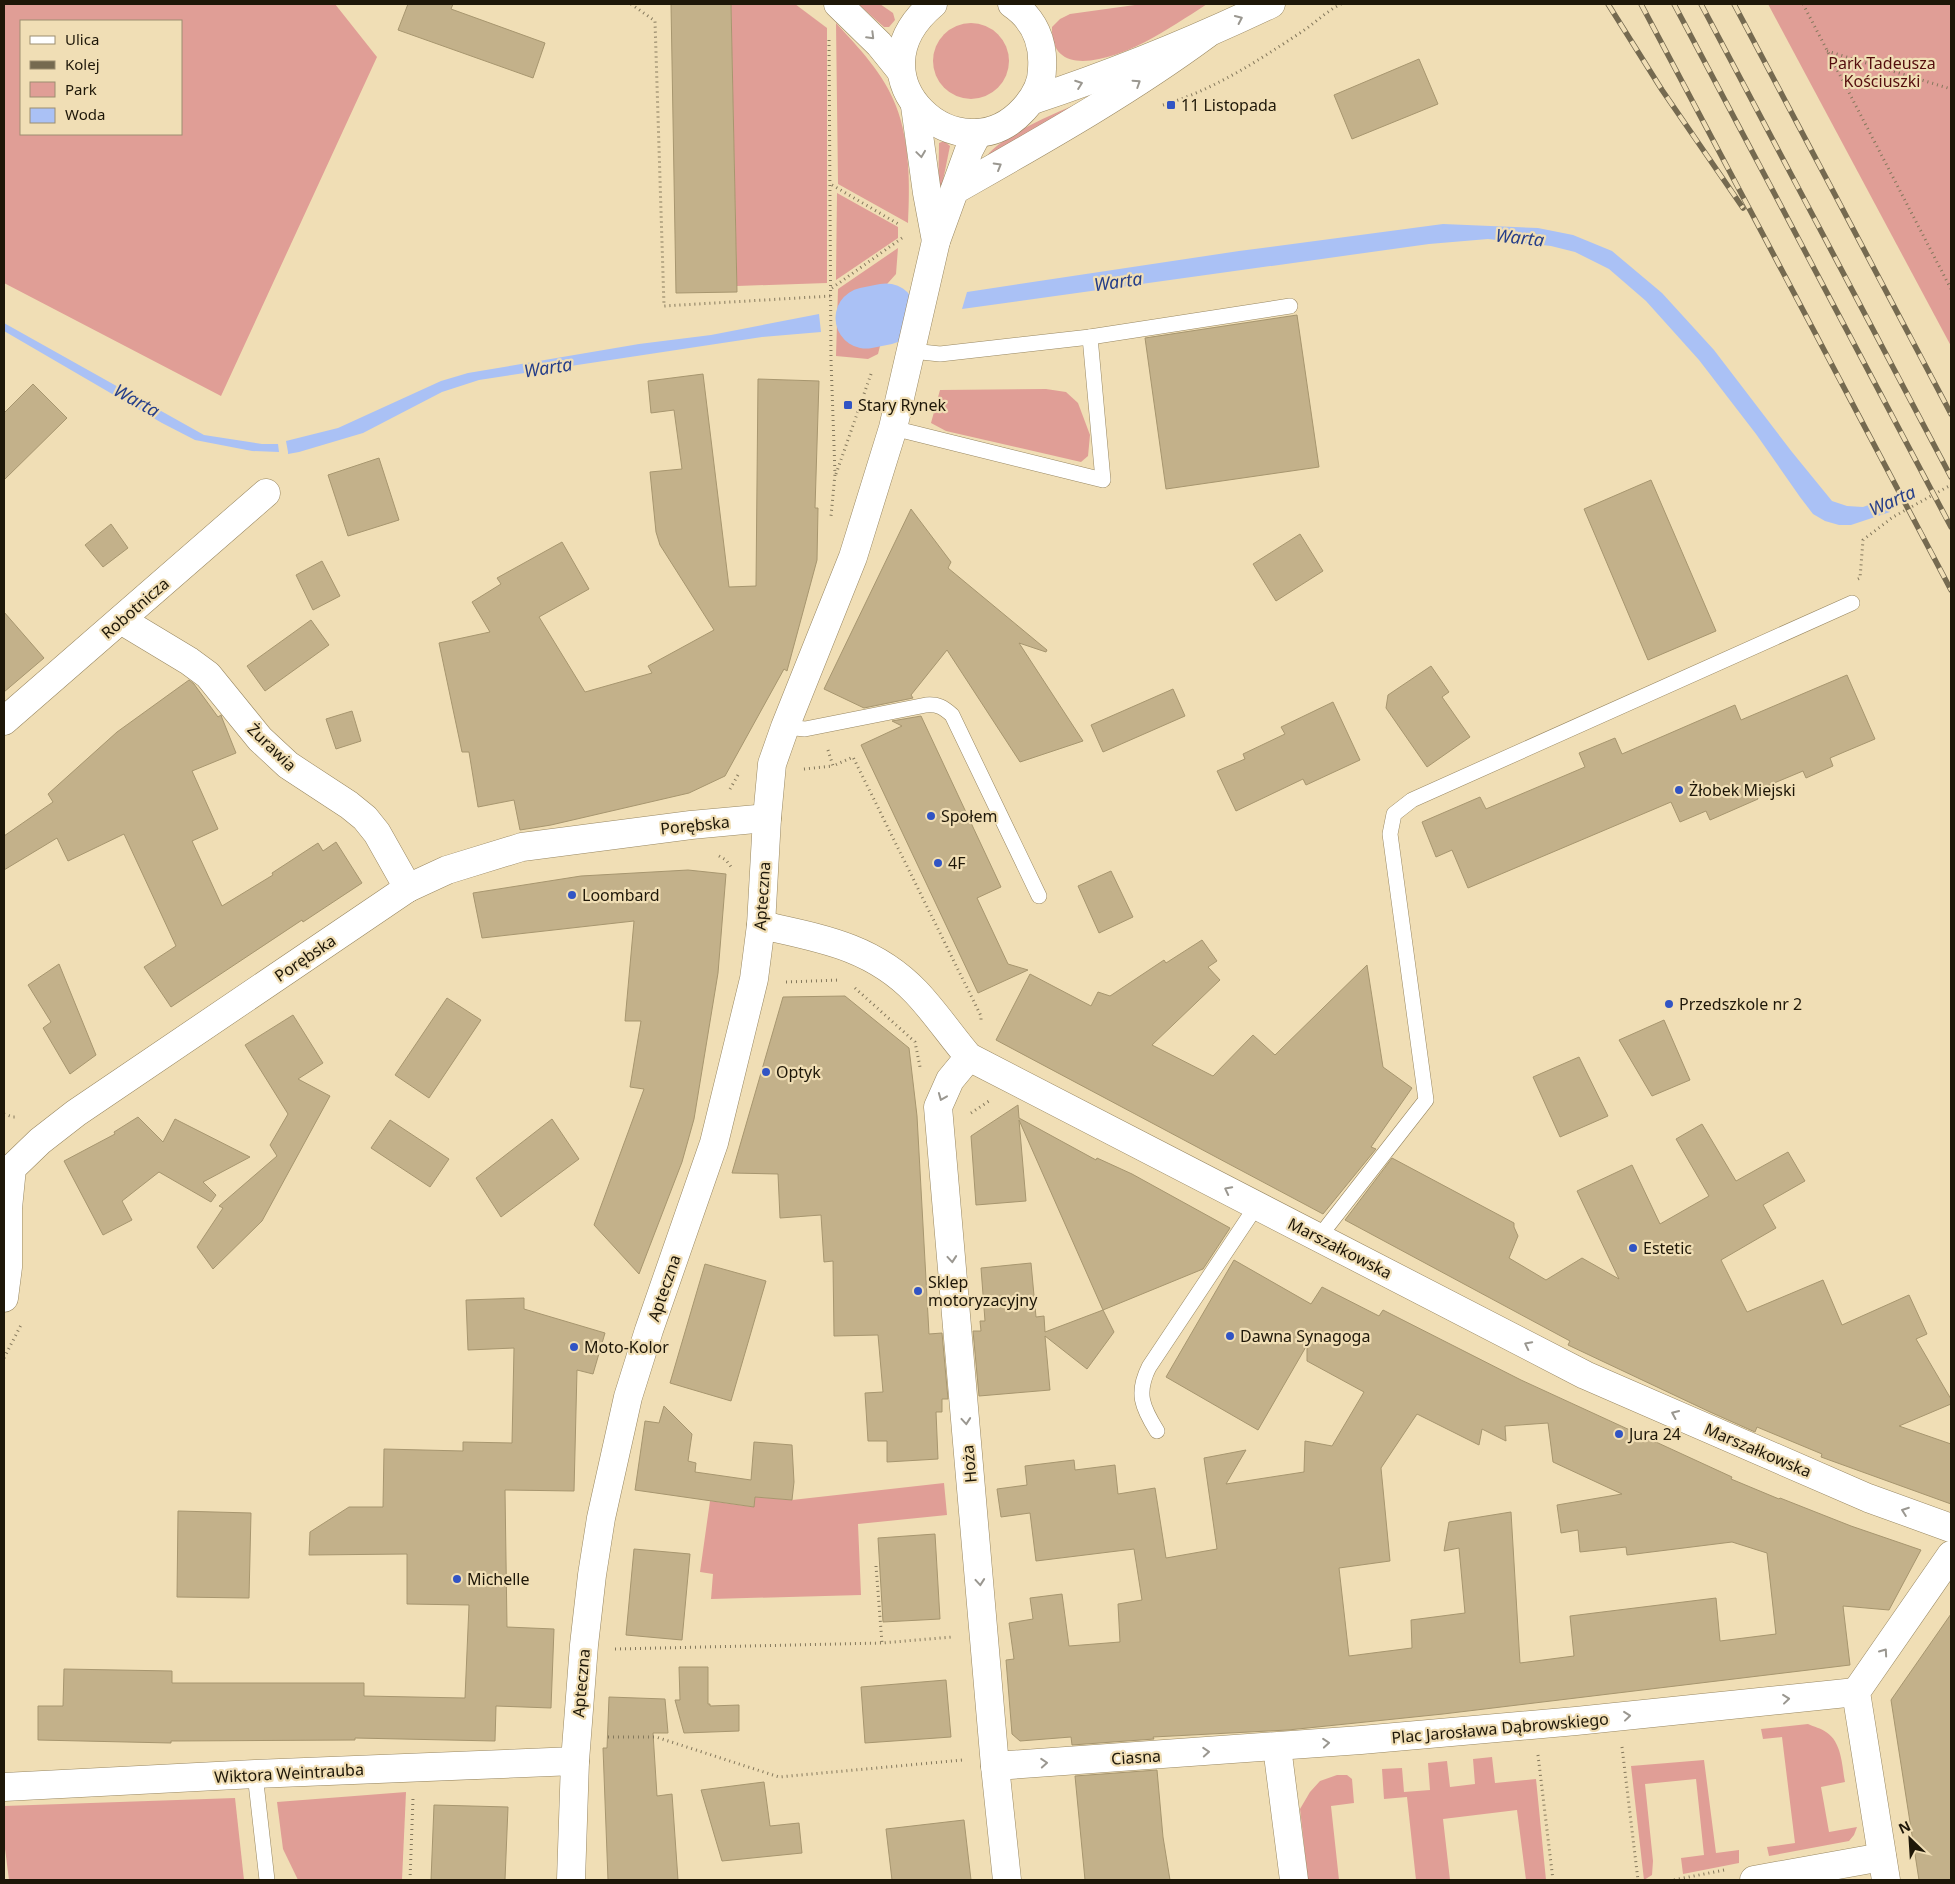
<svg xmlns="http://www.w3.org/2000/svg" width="1955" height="1884" viewBox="0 0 1955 1884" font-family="'Noto Sans',sans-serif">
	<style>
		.green { fill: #e09e96; fill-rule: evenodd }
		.water { fill: #aac1f5 }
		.pier { fill: #f0deb5 }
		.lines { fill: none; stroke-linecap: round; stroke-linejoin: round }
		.river { stroke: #aac1f5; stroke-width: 61 }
		.building { fill: #c3b18a; stroke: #a7966f; fill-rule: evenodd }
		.lane-casing { stroke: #988761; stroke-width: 16 }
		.street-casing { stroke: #988761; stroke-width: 29 }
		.secondary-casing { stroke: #988761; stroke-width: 29 }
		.path { stroke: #84785c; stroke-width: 3; stroke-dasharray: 1 4; stroke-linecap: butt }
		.lane { stroke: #fff; stroke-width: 15 }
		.street { stroke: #fff; stroke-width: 28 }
		.secondary { stroke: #fff; stroke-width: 28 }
		.rail-casing { stroke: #756a50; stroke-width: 5.5 }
		.rail { stroke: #f0deb5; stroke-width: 4; stroke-dasharray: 11; stroke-linecap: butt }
		.oneway { stroke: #9a9790 }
		.poi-dot { fill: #3154c4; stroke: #f0deb5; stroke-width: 2 }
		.labels { text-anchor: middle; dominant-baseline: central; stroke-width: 4.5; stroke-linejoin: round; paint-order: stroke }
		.park-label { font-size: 16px; fill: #550e0e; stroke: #f0deb5 }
		.poi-label { font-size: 16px; fill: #1e1708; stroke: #f0deb5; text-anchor: start }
		.street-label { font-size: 16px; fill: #1e1708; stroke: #f0deb5 }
		.water-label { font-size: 18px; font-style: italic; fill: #253e89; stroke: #f0deb5 }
	</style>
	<rect width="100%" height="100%" fill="#f0deb5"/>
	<g class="green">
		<path d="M4,4H335L377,57L221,396L4,283ZM21,21H181V134H21Z"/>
		<polygon points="731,4 795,4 827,28 827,283 737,286"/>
		<polygon points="858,4 880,4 893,13 895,20 889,27 884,27"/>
		<path d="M1142,4H1207C1187,17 1166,31 1145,42C1116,57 1050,82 1052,27L1060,19L1070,14Z"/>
		<polygon points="1768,4 1951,4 1951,346"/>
		<path d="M836,23C859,48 884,74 896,106C910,142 910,185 908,223L838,184Z"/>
		<circle cx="971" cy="61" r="38"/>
		<path d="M1097,95L984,160C1000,133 1067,109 1097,95Z"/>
		<polygon points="944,141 950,146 938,205 939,143"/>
		<polygon points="837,193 898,227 898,238 836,280"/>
		<polygon points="898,248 896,274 871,302 870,323 881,329 881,342 878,354 868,359 836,356 838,289"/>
		<polygon points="1046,389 1066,392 1078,403 1090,435 1088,456 1081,462 946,431 931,423 940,390"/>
		<polygon points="944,1483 947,1515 858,1524 861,1595 711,1599 713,1574 700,1572 710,1501 753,1507 755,1497 792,1500"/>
		<path d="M1808,1724C1814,1727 1821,1728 1826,1732C1842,1742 1842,1766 1845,1782L1821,1787L1829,1832L1857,1827L1854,1835L1849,1841L1769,1856L1767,1847L1795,1843L1782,1737L1763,1739L1761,1729Z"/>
		<polygon points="1492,1757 1495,1783 1536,1779 1546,1880 1526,1880 1517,1810 1443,1819 1450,1880 1416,1880 1407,1797 1384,1799 1382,1769 1402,1768 1404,1792 1430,1790 1428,1763 1447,1761 1450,1787 1475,1784 1473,1759"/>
		<polygon points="1704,1760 1716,1853 1739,1850 1739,1863 1683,1874 1681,1858 1704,1855 1696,1779 1645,1784 1653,1861 1652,1875 1644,1880 1631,1766"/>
		<polygon points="1337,1775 1347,1775 1352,1779 1354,1803 1331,1806 1339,1880 1308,1880 1300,1809 1310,1792 1320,1781"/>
		<polygon points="406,1792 402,1880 298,1880 283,1849 277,1802"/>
		<polygon points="235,1798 244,1880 9,1880 4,1841 4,1806"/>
	</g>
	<g class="water">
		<polygon points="1443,224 1538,228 1573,235 1612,251 1662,293 1714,350 1792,452 1832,501 1847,506 1863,507 1885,499 1890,512 1851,525 1839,525 1825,521 1813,514 1800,497 1756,434 1699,360 1646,301 1609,269 1575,252 1551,246 1488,239 1429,244 962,309 967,292 1239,251"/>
		<polygon points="819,314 821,332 762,337 479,380 442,392 363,433 299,452 288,454 288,452 286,441 338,428 441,381 468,373 639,344 711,335"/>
		<polygon points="4,323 204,435 262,444 278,444 279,452 252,451 195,440 162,423 4,331"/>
	</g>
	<polygon class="pier" points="1951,460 1951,482 1891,514 1882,497"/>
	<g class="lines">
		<polyline class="river" points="866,318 886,314"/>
	</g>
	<g class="building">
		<polygon points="408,4 453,4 451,9 545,43 533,78 398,30"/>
		<polygon points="671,4 731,4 737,292 676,293"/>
		<polygon points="1419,59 1438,104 1352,139 1334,95"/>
		<polygon points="1297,315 1319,467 1166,489 1145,338"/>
		<polygon points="703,374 729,587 756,586 758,379 819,381 815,508 818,508 817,560 787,671 784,669 725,776 689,793 551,825 520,830 514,800 478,807 469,752 462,752 439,643 490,632 472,602 501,584 497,578 562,542 589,589 539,617 585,692 652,673 648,666 714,630 660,545 656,532 650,472 682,469 674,410 651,413 648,381"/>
		<polygon points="33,384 67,418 4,480 4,413"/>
		<polygon points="379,458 399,520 348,536 328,475"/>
		<polygon points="1651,480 1716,631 1648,660 1584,509"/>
		<polygon points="911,509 951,562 948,568 1047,650 1046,652 1019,643 1083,741 1020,762 947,650 911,695 913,698 864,708 824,689"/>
		<polygon points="111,524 128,548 103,567 85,545"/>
		<polygon points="1300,534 1323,571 1276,601 1253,564"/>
		<polygon points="322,561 340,596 313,610 296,575"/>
		<polygon points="4,612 44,658 4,692"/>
		<polygon points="311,620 329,645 265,691 247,666"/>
		<polygon points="1431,666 1449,692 1442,697 1470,737 1427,767 1386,708 1388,695"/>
		<polygon points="1847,675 1875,739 1830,758 1833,766 1806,778 1803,771 1755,791 1758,799 1710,820 1706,811 1680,822 1671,802 1468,888 1452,850 1436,857 1422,822 1480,797 1486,809 1585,767 1579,753 1615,738 1622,754 1735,705 1741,720"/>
		<polygon points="189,680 194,684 218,717 221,715 222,718 236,753 192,771 218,829 192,841 222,906 273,875 272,873 318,843 323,851 336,842 362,883 303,922 302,920 171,1007 144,967 176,946 124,834 68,861 57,838 4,870 4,836 53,802 48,794 117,732"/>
		<polygon points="1173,689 1185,716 1103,752 1091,725"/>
		<polygon points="1333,702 1360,760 1306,785 1303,779 1236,811 1217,771 1245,759 1243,754 1285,734 1281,727"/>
		<polygon points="352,711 361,741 336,749 326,719"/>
		<polygon points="921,716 1001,887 977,898 1008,964 1028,970 978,993 861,745 902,726 892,721"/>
		<polygon points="688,870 726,874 718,973 694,1119 682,1162 639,1274 594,1225 644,1089 630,1087 641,1021 625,1021 634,921 482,938 473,893 581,876"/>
		<polygon points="1111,871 1133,917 1099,933 1078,886"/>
		<polygon points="1202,940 1217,961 1208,967 1220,980 1152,1045 1213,1076 1253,1035 1275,1055 1367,965 1383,1067 1412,1088 1371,1147 1376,1149 1323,1214 996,1040 1030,974 1091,1006 1098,992 1110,996 1164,960 1166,963"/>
		<polygon points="59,964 96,1055 70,1074 43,1028 51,1022 28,985"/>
		<polygon points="845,996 909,1048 917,1116 929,1334 942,1333 948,1399 942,1399 942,1412 936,1412 938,1459 887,1462 887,1441 868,1441 865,1393 883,1392 878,1335 834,1336 833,1261 824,1262 821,1215 780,1218 778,1174 732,1173 783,997"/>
		<polygon points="447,998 481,1020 429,1098 395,1075"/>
		<polygon points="293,1015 323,1063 298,1079 330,1096 262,1221 213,1269 197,1247 223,1208 219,1206 277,1156 270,1145 288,1114 245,1045"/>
		<polygon points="1664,1020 1690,1080 1652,1096 1619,1040"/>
		<polygon points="1579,1057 1608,1116 1560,1137 1533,1077"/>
		<polygon points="1018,1105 1019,1118 1096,1160 1097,1158 1132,1174 1230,1228 1203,1269 1103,1310 1114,1332 1087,1369 1045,1336 1050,1390 979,1396 973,1331 981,1331 980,1321 985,1321 981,1268 1031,1263 1036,1317 1044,1316 1045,1332 1103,1310 1019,1120 1026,1201 976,1205 971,1136"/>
		<polygon points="138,1117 163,1142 175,1119 250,1157 203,1182 216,1195 211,1202 159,1172 122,1201 132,1220 103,1235 64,1161 115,1134 114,1132"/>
		<polygon points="552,1119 579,1159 501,1217 476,1178"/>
		<polygon points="390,1120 449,1159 430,1187 371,1148"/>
		<polygon points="1702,1124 1736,1181 1788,1152 1805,1181 1763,1205 1776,1228 1721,1260 1747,1312 1823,1280 1842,1325 1909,1295 1927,1334 1916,1339 1951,1399 1951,1404 1899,1426 1951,1444 1951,1504 1821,1457 1822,1454 1757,1427 1755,1432 1710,1412 1568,1345 1570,1341 1345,1220 1392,1158 1514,1223 1514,1227 1518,1236 1509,1258 1546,1280 1582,1258 1619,1279 1577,1191 1632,1165 1660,1224 1709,1196 1676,1139"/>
		<path d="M1234,1260L1311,1304L1322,1287L1379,1316L1383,1310L1521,1380L1732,1477L1731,1479L1779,1499L1780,1498L1851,1526L1921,1550L1889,1610L1843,1606L1850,1665L1443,1714L1288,1730L1153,1737L1154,1739L1072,1745L1071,1737L1020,1741L1012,1734L1006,1660L1014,1659L1009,1623L1033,1619L1030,1598L1062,1594L1069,1646L1120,1642L1118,1604L1142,1600L1134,1549L1036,1561L1030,1513L1001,1517L997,1489L1027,1485L1025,1466L1074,1460L1075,1470L1115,1465L1118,1494L1155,1488L1166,1558L1217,1549L1204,1458L1246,1450L1226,1484L1304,1472L1305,1441L1332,1446L1364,1392L1307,1361V1345L1258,1430L1166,1377ZM1417,1414L1479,1445L1482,1429L1506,1441L1505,1426L1548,1423L1553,1462L1622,1494L1557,1505L1561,1533L1578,1530L1580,1552L1626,1547L1627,1555L1732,1542L1767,1553L1776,1634L1720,1641L1716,1598L1570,1616L1574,1656L1520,1663L1511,1512L1449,1522L1444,1551L1459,1548L1465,1613L1411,1620L1412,1648L1349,1656L1339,1568L1390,1561L1381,1468Z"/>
		<polygon points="705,1264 766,1281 731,1401 670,1383"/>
		<polygon points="524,1298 524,1309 605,1333 593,1374 577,1370 574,1491 505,1490 507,1627 554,1629 551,1708 496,1706 495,1741 355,1738 355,1740 171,1741 171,1743 38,1740 38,1706 63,1706 64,1669 172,1671 172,1683 364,1683 364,1696 465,1698 469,1605 407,1604 407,1554 309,1555 310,1532 349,1507 383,1507 384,1449 463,1451 463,1442 512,1443 514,1348 468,1350 466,1300"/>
		<polygon points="664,1406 692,1434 688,1461 696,1463 695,1472 751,1480 754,1442 792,1445 794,1482 792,1500 755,1497 754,1507 635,1490 645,1421 659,1423"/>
		<polygon points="178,1511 251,1513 249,1598 177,1597"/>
		<polygon points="935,1534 940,1619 883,1622 878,1538"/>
		<polygon points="634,1549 690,1554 682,1640 626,1635"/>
		<polygon points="1951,1614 1951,1880 1919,1880 1891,1700"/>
		<polygon points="679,1667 708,1667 708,1704 710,1704 710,1706 739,1705 739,1731 684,1733 675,1700 680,1700"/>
		<polygon points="946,1680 951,1737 865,1743 861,1687"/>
		<polygon points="609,1697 665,1699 668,1733 653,1733 657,1796 672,1794 678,1880 608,1880 603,1748 607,1748"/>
		<polygon points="1157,1770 1163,1837 1170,1880 1085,1880 1075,1776"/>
		<polygon points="764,1782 770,1826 799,1823 802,1853 722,1861 701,1790"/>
		<polygon points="434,1805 508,1807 505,1880 431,1880"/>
		<polygon points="964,1820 971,1880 892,1880 886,1829"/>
	</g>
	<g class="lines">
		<defs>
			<g id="lane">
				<polyline points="1090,337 1290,306"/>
				<polyline points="893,428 1103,480 1090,337 940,354 912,351"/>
				<path d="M785,727L805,729L926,705C938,704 943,707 952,715L1039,896"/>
				<polyline points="1319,1237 1426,1100 1390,834 1394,814 1412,800 1852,603"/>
				<path d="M1157,1431C1142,1407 1136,1393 1149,1367L1257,1205"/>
				<polyline points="255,1774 267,1880"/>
			</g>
			<g id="street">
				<polyline points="121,620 189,661 208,675 260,739 288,765 349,805 365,818 377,833 408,888"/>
				<polyline points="4,721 266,493"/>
				<path d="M761,925C819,938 872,946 916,992C935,1012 951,1036 969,1057L1585,1375L1868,1498L1951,1528"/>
				<polyline points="969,1057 950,1080 938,1107 995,1766 1007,1880"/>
				<polyline points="1277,1747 1294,1880"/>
				<polyline points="995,1766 1361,1740 1576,1721 1856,1692"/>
				<polyline points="4,1787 255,1774 575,1761"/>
				<polyline points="1754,1880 1882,1857"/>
				<polyline points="1886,1880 1856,1692 1951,1555"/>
			</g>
			<g id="secondary">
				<polyline points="838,4 879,44 900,70"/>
				<path d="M933,4C845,78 960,180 1024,109C1034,98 1042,84 1042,69C1044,42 1034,19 1012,4"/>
				<path d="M1033,100C1115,73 1193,41 1271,4"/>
				<polyline points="915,106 927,193 936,241"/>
				<path d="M955,190C1041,141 1127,93 1207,34"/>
				<polyline points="4,1298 8,1267 8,1208 12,1168 40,1141 76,1113 408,888 447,870 522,847 691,825 767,818"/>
				<polyline points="571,1880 575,1761 584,1645 592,1575 601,1518 628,1397 649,1330 714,1143 754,979 761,925 767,818 772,764 785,727 853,557 893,428 936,241 969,150 978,133"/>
			</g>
		</defs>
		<use href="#lane" class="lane-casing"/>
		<use href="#street" class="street-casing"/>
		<use href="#secondary" class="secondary-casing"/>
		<g class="path">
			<polyline points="631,4 655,21 664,306 831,296"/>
			<polyline points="1803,4 1951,289"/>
			<polyline points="829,40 831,360 835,474 831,516"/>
			<polyline points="1827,51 1951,89"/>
			<path d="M1163,105C1214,90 1259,60 1303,31C1316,22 1327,11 1341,4"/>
			<polyline points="832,185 900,225"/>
			<polyline points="832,288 902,238"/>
			<polyline points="836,474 871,374"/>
			<polyline points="1858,579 1860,578 1863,540 1893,517 1951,485"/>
			<polyline points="828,750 833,766 853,757 981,1016 981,1020"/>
			<polyline points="804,769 833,766"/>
			<polyline points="730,789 738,775"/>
			<polyline points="719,856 726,860 732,868"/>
			<polyline points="786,982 840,980"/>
			<polyline points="855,988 915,1042 920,1067"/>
			<polyline points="971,1113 989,1101"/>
			<polyline points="4,1114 13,1117 18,1117"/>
			<polyline points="4,1358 21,1325"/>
			<polyline points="876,1566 882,1643 952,1637"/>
			<polyline points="615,1649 882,1643"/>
			<polyline points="608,1737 656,1737 779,1777 963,1760"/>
			<polyline points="1622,1747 1638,1880"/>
			<polyline points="1538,1755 1553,1880"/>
			<polyline points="410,1880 413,1798"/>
			<polyline points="1674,1880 1724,1870"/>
		</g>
		<use href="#lane" class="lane"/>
		<use href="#street" class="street"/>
		<use href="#secondary" class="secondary"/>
		<defs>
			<g id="rail">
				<polyline points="1608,4 1662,90 1743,208"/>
				<polyline points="1641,4 1951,590"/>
				<polyline points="1674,4 1951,527"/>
				<polyline points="1701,4 1951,477"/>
				<polyline points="1734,4 1951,414"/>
			</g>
		</defs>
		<use href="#rail" class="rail-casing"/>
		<use href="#rail" class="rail"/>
	</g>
	<defs><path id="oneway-chevron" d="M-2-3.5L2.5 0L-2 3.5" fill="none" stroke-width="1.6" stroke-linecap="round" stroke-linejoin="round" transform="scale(1.25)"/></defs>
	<g class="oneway">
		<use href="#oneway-chevron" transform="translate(1239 19) rotate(-25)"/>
		<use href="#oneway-chevron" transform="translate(871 36) rotate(45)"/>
		<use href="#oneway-chevron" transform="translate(1137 83) rotate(-33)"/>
		<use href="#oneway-chevron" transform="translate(1079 84) rotate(-20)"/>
		<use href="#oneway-chevron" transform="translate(921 154) rotate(82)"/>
		<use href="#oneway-chevron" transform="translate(998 166) rotate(-30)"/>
		<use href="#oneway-chevron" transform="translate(942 1097) rotate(112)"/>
		<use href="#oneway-chevron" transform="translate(1228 1190) rotate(-153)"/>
		<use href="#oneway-chevron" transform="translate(952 1259) rotate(85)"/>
		<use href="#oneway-chevron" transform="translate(1528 1345) rotate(-153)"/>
		<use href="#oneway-chevron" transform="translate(1675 1414) rotate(-156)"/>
		<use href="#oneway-chevron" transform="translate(966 1421) rotate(85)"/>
		<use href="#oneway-chevron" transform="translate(1905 1511) rotate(-160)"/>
		<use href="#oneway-chevron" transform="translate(980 1582) rotate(85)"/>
		<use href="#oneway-chevron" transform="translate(1884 1652) rotate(-55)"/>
		<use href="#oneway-chevron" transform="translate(1786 1699) rotate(-6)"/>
		<use href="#oneway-chevron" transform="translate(1627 1716) rotate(-6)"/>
		<use href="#oneway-chevron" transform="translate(1326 1743) rotate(-5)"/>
		<use href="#oneway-chevron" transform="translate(1206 1752) rotate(-4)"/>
		<use href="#oneway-chevron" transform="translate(1044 1763) rotate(-4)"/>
	</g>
	<g class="poi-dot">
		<rect x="1166" y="100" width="10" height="10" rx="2.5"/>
		<rect x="843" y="400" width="10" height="10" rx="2.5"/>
		<circle cx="1679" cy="790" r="5"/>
		<circle cx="931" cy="816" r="5"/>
		<circle cx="938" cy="863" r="5"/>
		<circle cx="572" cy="895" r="5"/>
		<circle cx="1669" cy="1004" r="5"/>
		<circle cx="766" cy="1072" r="5"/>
		<circle cx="1633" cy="1248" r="5"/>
		<circle cx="918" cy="1291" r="5"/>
		<circle cx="1230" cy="1336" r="5"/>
		<circle cx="574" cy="1347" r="5"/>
		<circle cx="1619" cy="1434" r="5"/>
		<circle cx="457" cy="1579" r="5"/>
	</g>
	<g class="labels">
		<g class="park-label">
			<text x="1882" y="63">Park Tadeusza<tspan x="1882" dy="18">Kościuszki</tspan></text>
		</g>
		<g class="poi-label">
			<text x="1181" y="105">11 Listopada</text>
			<text x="858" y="405">Stary Rynek</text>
			<text x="1689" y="790">Żłobek Miejski</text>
			<text x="941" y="816">Społem</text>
			<text x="948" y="863">4F</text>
			<text x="582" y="895">Loombard</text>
			<text x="1679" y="1004">Przedszkole nr 2</text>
			<text x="776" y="1072">Optyk</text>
			<text x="1643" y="1248">Estetic</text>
			<text x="928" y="1282">Sklep<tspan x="928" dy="18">motoryzacyjny</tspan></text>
			<text x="1240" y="1336">Dawna Synagoga</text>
			<text x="584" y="1347">Moto-Kolor</text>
			<text x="1629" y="1434">Jura 24</text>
			<text x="467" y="1579">Michelle</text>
		</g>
		<g class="street-label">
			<text transform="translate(135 608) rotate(-41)">Robotnicza</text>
			<text transform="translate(272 747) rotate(44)">Żurawia</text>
			<text transform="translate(695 825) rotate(-6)">Porębska</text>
			<text transform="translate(762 896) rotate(-86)">Apteczna</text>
			<text transform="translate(305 958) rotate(-34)">Porębska</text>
			<text transform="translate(1340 1248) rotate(27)">Marszałkowska</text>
			<text transform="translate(664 1288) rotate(-71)">Apteczna</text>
			<text transform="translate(1758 1450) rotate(23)">Marszałkowska</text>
			<text transform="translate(969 1464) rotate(-95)">Hoża</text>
			<text transform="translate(581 1683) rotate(-85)">Apteczna</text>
			<text transform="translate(1500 1728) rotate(-5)">Plac Jarosława Dąbrowskiego</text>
			<text transform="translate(1136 1757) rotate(-4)">Ciasna</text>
			<text transform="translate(289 1773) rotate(-3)">Wiktora Weintrauba</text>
		</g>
		<g class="water-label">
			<text transform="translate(1520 237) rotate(6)">Warta</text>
			<text transform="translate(1118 281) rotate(-8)">Warta</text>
			<text transform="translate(548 367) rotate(-9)">Warta</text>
			<text transform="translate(137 400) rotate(29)">Warta</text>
			<text transform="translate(1892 500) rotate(-24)">Warta</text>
		</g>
	</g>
	<rect width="1955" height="1884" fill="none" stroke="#1e1708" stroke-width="10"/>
	<rect x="20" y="20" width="162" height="115" fill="#f0deb5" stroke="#9c8e70"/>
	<rect x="30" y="36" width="25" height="8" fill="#ffffff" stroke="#9c8e70"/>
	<text x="65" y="45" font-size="15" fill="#1e1708">Ulica</text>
	<rect x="30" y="61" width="25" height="8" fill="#756a50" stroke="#9c8e70"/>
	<text x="65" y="70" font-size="15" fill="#1e1708">Kolej</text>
	<rect x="30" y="82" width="25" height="15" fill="#e09e96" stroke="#9c8e70"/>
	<text x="65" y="95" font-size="15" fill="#1e1708">Park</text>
	<rect x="30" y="108" width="25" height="15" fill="#aac1f5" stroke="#9c8e70"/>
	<text x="65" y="120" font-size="15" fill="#1e1708">Woda</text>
	<g transform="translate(1910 1839) rotate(335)" stroke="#f0deb5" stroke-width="4" paint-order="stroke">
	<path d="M0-4L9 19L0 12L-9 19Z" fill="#1e1708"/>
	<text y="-8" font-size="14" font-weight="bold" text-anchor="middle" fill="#1e1708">N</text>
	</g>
</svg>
